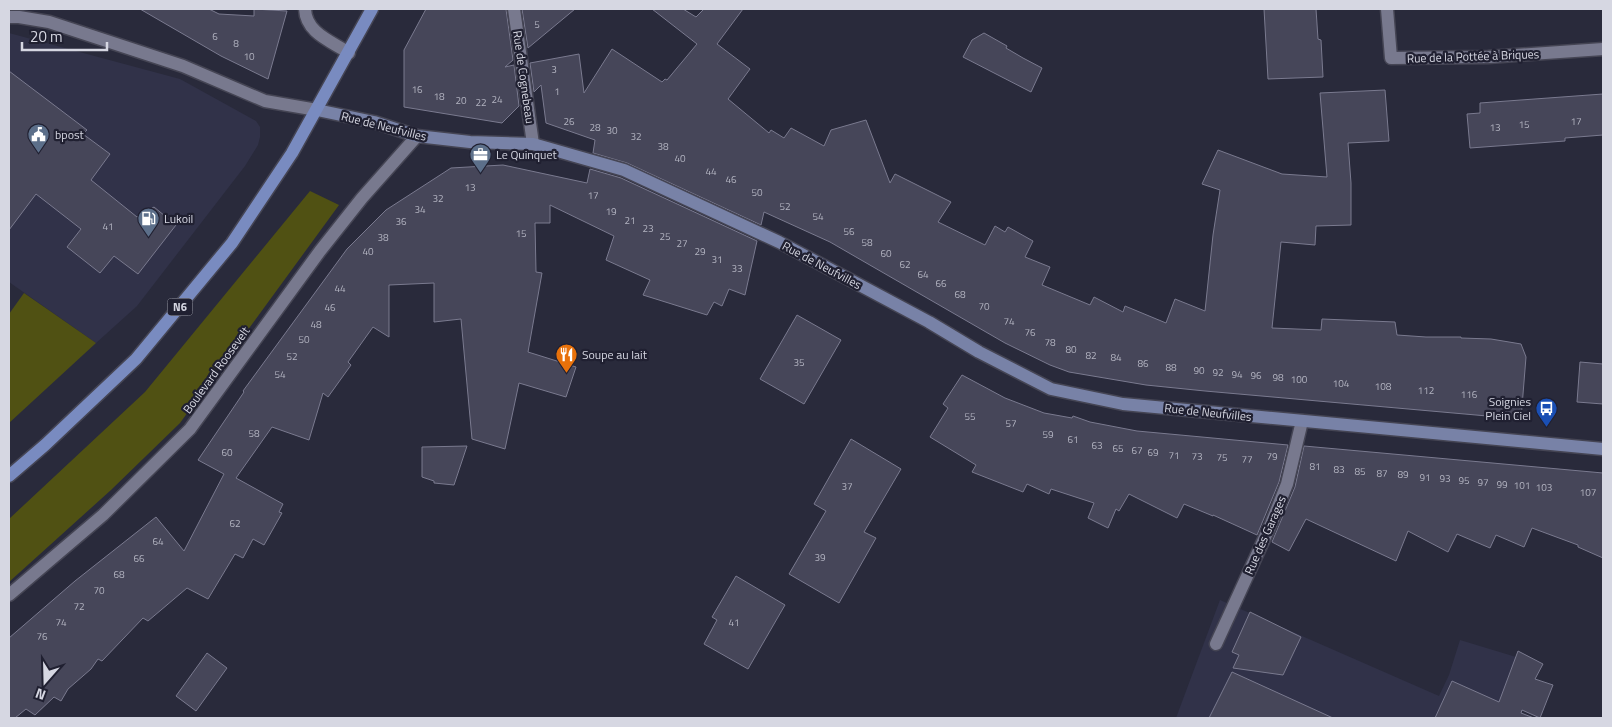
<svg xmlns="http://www.w3.org/2000/svg" width="1612" height="727" viewBox="0 0 1612 727" font-family="'Titillium Web',sans-serif">
	<style>
		.built { fill: #313249 }
		.green { fill: #505113 }
		.building { fill: #464659; stroke: #7a7a8f }
		.lines { fill: none; stroke-linecap: round; stroke-linejoin: round }
		.minor-casing { stroke: #454554; stroke-width: 15 }
		.secondary-casing { stroke: #454554; stroke-width: 15 }
		.primary-casing { stroke: #454554; stroke-width: 15 }
		.minor { stroke: #78798e; stroke-width: 12 }
		.secondary { stroke: #7882a7; stroke-width: 12 }
		.primary { stroke: #798bc0; stroke-width: 12 }
		.labels { text-anchor: middle; dominant-baseline: central; stroke-width: 4.5; stroke-linejoin: round; paint-order: stroke }
		.number-label { font-size: 10px; fill: #b2b3c0 }
		.shield { fill: #202031; stroke: #9fa0ad; stroke-width: 1 }
		.shield-label { font-size: 11px; font-weight: bold; fill: #d6d7e2 }
		.street-label { font-size: 12px; fill: #d6d7e2; stroke: #202031 }
		.poi-label { font-size: 12px; fill: #d6d7e2; stroke: #202031; text-anchor: start }
	</style>
	<rect width="100%" height="100%" fill="#292a3b"/>
	<g class="built">
		<polygon points="9,33 180,79 256,121 260,127 260,137 258,145 245,166 137,306 96,343 9,282"/>
		<polygon points="1220,600 1439,696 1449,675 1460,640 1539,664 1517,718 1176,718"/>
	</g>
	<g class="green">
		<polygon points="310,191 339,205 180,423 111,490 9,582 9,519 145,392"/>
		<polygon points="24,293 96,343 9,423 9,314"/>
	</g>
	<g class="building">
		<polygon points="140,9 209,9 219,14 254,16 254,9 287,11 268,79 221,56"/>
		<polygon points="426,9 506,9 513,60 505,67 514,65 519,106 502,123 404,107 404,50"/>
		<polygon points="522,9 575,9 528,48"/>
		<polygon points="652,9 683,9 696,17 704,9 743,9 717,44 750,69 728,99 769,133 771,130 784,138 791,128 824,146 831,130 866,120 890,183 895,174 951,202 938,222 985,245 995,226 1005,232 1008,227 1033,241 1025,257 1050,267 1042,285 1090,305 1094,297 1123,312 1125,306 1166,323 1175,299 1205,311 1213,235 1220,190 1202,184 1218,150 1282,174 1327,177 1320,93 1385,90 1389,141 1348,143 1351,183 1351,225 1316,226 1315,245 1281,242 1272,328 1321,330 1322,319 1395,322 1397,335 1426,337 1461,337 1461,338 1491,339 1521,344 1526,357 1521,419 1205,391 1146,385 1069,372 1050,365 1005,343 830,242 764,212 761,225 627,163 593,153 595,140 546,123 541,85 534,92 530,63 579,54 584,93 612,49 662,82 665,79 667,80 697,44"/>
		<polygon points="1264,9 1316,9 1318,39 1321,40 1323,77 1268,79"/>
		<polygon points="984,33 1007,46 1006,48 1023,58 1042,68 1031,92 963,57 972,40"/>
		<polygon points="9,71 87,130 83,134 110,154 91,180 137,217 154,207 176,225 138,274 114,256 100,273 67,247 81,229 36,194 9,230"/>
		<polygon points="1603,94 1603,135 1565,138 1565,141 1470,148 1467,114 1480,113 1480,103"/>
		<polygon points="503,165 587,183 590,169 621,178 757,241 745,295 729,289 722,306 714,302 707,315 643,295 650,280 606,260 614,236 550,205 550,223 535,223 536,272 542,273 528,352 576,367 566,397 519,383 505,449 472,439 461,319 434,322 434,283 389,285 389,337 373,327 348,362 351,365 328,397 323,393 309,440 272,427 236,478 283,504 279,512 282,513 264,545 253,539 243,558 235,554 208,599 187,588 148,621 143,618 102,661 98,659 91,669 68,689 61,701 54,697 35,715 26,709 15,718 9,718 9,638 75,581 156,517 184,551 224,474 198,460 244,392 243,391 347,249 386,210 451,168"/>
		<polygon points="797,315 841,340 804,404 760,379"/>
		<polygon points="1580,362 1603,364 1603,404 1577,402"/>
		<polygon points="962,375 1005,398 1044,413 1072,418 1073,416 1090,422 1137,431 1288,445 1279,482 1257,535 1213,515 1213,516 1184,504 1177,518 1129,494 1119,511 1116,509 1108,528 1088,518 1094,503 1051,489 1049,494 1027,484 1023,492 972,472 976,465 930,437 948,408 943,404"/>
		<polygon points="851,439 901,469 864,532 876,538 839,603 789,574 826,511 814,504"/>
		<polygon points="467,446 454,485 434,483 434,481 422,477 422,447"/>
		<polygon points="1304,446 1603,473 1603,558 1578,547 1578,545 1532,528 1524,547 1496,535 1490,548 1457,534 1448,552 1408,531 1396,561 1306,519 1289,551 1272,542 1295,487"/>
		<polygon points="736,576 785,605 748,669 704,644 717,620 712,617"/>
		<polygon points="1250,612 1301,637 1283,675 1233,668 1239,655 1232,652"/>
		<polygon points="1518,651 1543,664 1535,679 1553,685 1540,718 1522,710 1521,713 1534,718 1435,718 1452,681 1499,702"/>
		<polygon points="207,653 227,668 196,711 176,696"/>
		<polygon points="1232,672 1265,687 1333,718 1209,718"/>
	</g>
	<g class="lines">
		<defs>
			<g id="minor">
				<path d="M305,9C306,33 331,41 349,53"/>
				<polyline points="514,9 533,144"/>
				<polyline points="1387,9 1391,58 1488,57 1603,49"/>
				<polyline points="9,17 19,17 49,22 183,66 265,101 317,110"/>
				<polyline points="9,595 103,515 190,429 320,251 362,198 417,136"/>
				<polyline points="1216,644 1271,524 1287,484 1302,421"/>
			</g>
			<polyline id="secondary" points="317,110 374,122 417,136 470,142 533,144 624,170 779,242 929,322 979,352 1051,389 1123,404 1603,449"/>
			<polyline id="primary" points="9,476 45,445 136,359 232,243 292,153 372,9"/>
		</defs>
		<use href="#minor" class="minor-casing"/>
		<use href="#secondary" class="secondary-casing"/>
		<use href="#primary" class="primary-casing"/>
		<use href="#minor" class="minor"/>
		<use href="#secondary" class="secondary"/>
		<use href="#primary" class="primary"/>
	</g>
	<defs>
		<symbol id="civic-pin" viewBox="-11 -11 22 30"><path d="M0 17L-7.5 6A9.5 9.5 0 1 1 7.5 6Z" fill="#5c6f8a" stroke="#202031"/><path d="M-.6-6.5H3V-4.5H.6V-3L4-1V1h2V6H-6V1h2V-1L-.6-3ZM-1.2 2.5V6h2.4V2.5Z" fill="#fff"/></symbol>
		<symbol id="office-pin" viewBox="-11 -11 22 30"><path d="M0 17L-7.5 6A9.5 9.5 0 1 1 7.5 6Z" fill="#5c6f8a" stroke="#202031"/><path d="M-6-3h4V-5.5h4V-3h4V5H-6ZM-1-4.5V-3h2v-1.5ZM-6 0V1H6V0Z" fill="#fff"/></symbol>
		<symbol id="fuel-pin" viewBox="-11 -11 22 30"><path d="M0 17L-7.5 6A9.5 9.5 0 1 1 7.5 6Z" fill="#5c6f8a" stroke="#202031"/><path d="M-5.5-6h7V0h2V4h1.3V-2.5L3-4.5l.8-.8L6-3V5H2.5V1h-1V6h-7ZM-4.2-4.7v3.2H.2V-4.7Z" fill="#fff"/></symbol>
		<symbol id="restaurant-pin" viewBox="-11 -11 22 30"><path d="M0 17L-7.5 6A9.5 9.5 0 1 1 7.5 6Z" fill="#e8710a" stroke="#202031"/><path d="M-5-6h1v4h1v-4h1v4h1v-4h1v5L-1.5 .5V6h-2V.5L-5-1ZM5-6V6H3V1.5H1.5Q1.5-4 5-6Z" fill="#fff"/></symbol>
		<symbol id="bus-pin" viewBox="-11 -11 22 30"><path d="M0 17L-7.5 6A9.5 9.5 0 1 1 7.5 6Z" fill="#1a4fb4" stroke="#202031"/><path d="M-5-6H5V4H4V6H2V4H-2V6H-4V4H-5ZM-3.5-4V0h7V-4ZM-3.5 1.2v1.5H-2V1.2ZM2 1.2v1.5H3.5V1.2Z" fill="#fff"/></symbol>
	</defs>
	<g fill-rule="evenodd">
		<use href="#civic-pin" x="26" y="122" width="25" height="34"/>
		<use href="#office-pin" x="468" y="142" width="25" height="34"/>
		<use href="#fuel-pin" x="136" y="206" width="25" height="34"/>
		<use href="#restaurant-pin" x="554" y="342" width="25" height="34"/>
		<use href="#bus-pin" x="1534" y="396" width="25" height="34"/>
	</g>
	<g class="labels">
		<g class="number-label">
			<text x="537" y="24">5</text>
			<text x="215" y="36">6</text>
			<text x="236" y="43">8</text>
			<text x="249" y="56">10</text>
			<text x="554" y="69">3</text>
			<text x="417" y="89">16</text>
			<text x="557" y="91">1</text>
			<text x="439" y="96">18</text>
			<text x="497" y="99">24</text>
			<text x="461" y="100">20</text>
			<text x="481" y="102">22</text>
			<text x="569" y="121">26</text>
			<text x="1576" y="121">17</text>
			<text x="1524" y="124">15</text>
			<text x="595" y="127">28</text>
			<text x="1495" y="127">13</text>
			<text x="612" y="130">30</text>
			<text x="636" y="136">32</text>
			<text x="663" y="146">38</text>
			<text x="680" y="158">40</text>
			<text x="711" y="171">44</text>
			<text x="731" y="179">46</text>
			<text x="470" y="187">13</text>
			<text x="757" y="192">50</text>
			<text x="593" y="195">17</text>
			<text x="438" y="198">32</text>
			<text x="785" y="206">52</text>
			<text x="420" y="209">34</text>
			<text x="611" y="211">19</text>
			<text x="818" y="216">54</text>
			<text x="630" y="220">21</text>
			<text x="401" y="221">36</text>
			<text x="108" y="226">41</text>
			<text x="648" y="228">23</text>
			<text x="849" y="231">56</text>
			<text x="521" y="233">15</text>
			<text x="665" y="236">25</text>
			<text x="383" y="237">38</text>
			<text x="867" y="242">58</text>
			<text x="682" y="243">27</text>
			<text x="368" y="251">40</text>
			<text x="700" y="251">29</text>
			<text x="886" y="253">60</text>
			<text x="717" y="259">31</text>
			<text x="905" y="264">62</text>
			<text x="737" y="268">33</text>
			<text x="923" y="274">64</text>
			<text x="941" y="283">66</text>
			<text x="340" y="288">44</text>
			<text x="960" y="294">68</text>
			<text x="984" y="306">70</text>
			<text x="330" y="307">46</text>
			<text x="1009" y="321">74</text>
			<text x="316" y="324">48</text>
			<text x="1030" y="332">76</text>
			<text x="304" y="339">50</text>
			<text x="1050" y="342">78</text>
			<text x="1071" y="349">80</text>
			<text x="1091" y="355">82</text>
			<text x="292" y="356">52</text>
			<text x="1116" y="357">84</text>
			<text x="799" y="362">35</text>
			<text x="1143" y="363">86</text>
			<text x="1171" y="367">88</text>
			<text x="1199" y="370">90</text>
			<text x="1218" y="372">92</text>
			<text x="280" y="374">54</text>
			<text x="1237" y="374">94</text>
			<text x="1256" y="375">96</text>
			<text x="1278" y="377">98</text>
			<text x="1299" y="379">100</text>
			<text x="1341" y="383">104</text>
			<text x="1383" y="386">108</text>
			<text x="1426" y="390">112</text>
			<text x="1469" y="394">116</text>
			<text x="970" y="416">55</text>
			<text x="1011" y="423">57</text>
			<text x="254" y="433">58</text>
			<text x="1048" y="434">59</text>
			<text x="1073" y="439">61</text>
			<text x="1097" y="445">63</text>
			<text x="1118" y="448">65</text>
			<text x="1137" y="450">67</text>
			<text x="227" y="452">60</text>
			<text x="1153" y="452">69</text>
			<text x="1174" y="455">71</text>
			<text x="1197" y="456">73</text>
			<text x="1272" y="456">79</text>
			<text x="1222" y="457">75</text>
			<text x="1247" y="459">77</text>
			<text x="1315" y="466">81</text>
			<text x="1339" y="469">83</text>
			<text x="1360" y="471">85</text>
			<text x="1382" y="473">87</text>
			<text x="1403" y="474">89</text>
			<text x="1425" y="477">91</text>
			<text x="1445" y="478">93</text>
			<text x="1464" y="480">95</text>
			<text x="1483" y="482">97</text>
			<text x="1502" y="484">99</text>
			<text x="1522" y="485">101</text>
			<text x="847" y="486">37</text>
			<text x="1544" y="487">103</text>
			<text x="1588" y="492">107</text>
			<text x="235" y="523">62</text>
			<text x="158" y="541">64</text>
			<text x="820" y="557">39</text>
			<text x="139" y="558">66</text>
			<text x="119" y="574">68</text>
			<text x="99" y="590">70</text>
			<text x="79" y="606">72</text>
			<text x="61" y="622">74</text>
			<text x="734" y="622">41</text>
			<text x="42" y="636">76</text>
		</g>
		<rect class="shield" x="167.5" y="298.5" width="25" height="17" rx="4"/>
		<g class="shield-label">
			<text x="180" y="307">N6</text>
		</g>
		<g class="street-label">
			<text transform="translate(1473 56) rotate(-2)">Rue de la Pottée à Briques</text>
			<text transform="translate(524 77) rotate(82)">Rue de Cognebeau</text>
			<text transform="translate(384 126) rotate(14)">Rue de Neufvilles</text>
			<text transform="translate(822 265) rotate(28)">Rue de Neufvilles</text>
			<text transform="translate(216 370) rotate(-54)">Boulevard Roosevelt</text>
			<text transform="translate(1208 412) rotate(6)">Rue de Neufvilles</text>
			<text transform="translate(1265 535) rotate(-66)">Rue des Garages</text>
		</g>
		<g class="poi-label">
			<text x="55" y="134">bpost</text>
			<text x="496" y="154">Le Quinquet</text>
			<text x="164" y="218">Lukoil</text>
			<text x="582" y="354">Soupe au lait</text>
			<text x="1531" y="401" text-anchor="end">Soignies<tspan x="1531" dy="14">Plein Ciel</tspan></text>
		</g>
	</g>
	<rect width="1612" height="727" fill="none" stroke="#d6d7e2" stroke-width="20"/>
	<g transform="translate(45 682) rotate(200)" stroke="#202031" stroke-width="4" paint-order="stroke">
	<path d="M0-4L9 19L0 12L-9 19Z" fill="#d6d7e2"/>
	<text y="-8" font-size="14" font-weight="bold" text-anchor="middle" fill="#d6d7e2">N</text>
	</g>
	<path d="M22 42v8h85v-8" fill="none" stroke="#d6d7e2" stroke-width="2.5"/>
	<text x="30" y="42" font-size="15" fill="#d6d7e2" stroke="#202031" stroke-width="4" paint-order="stroke">20 m</text>
</svg>
